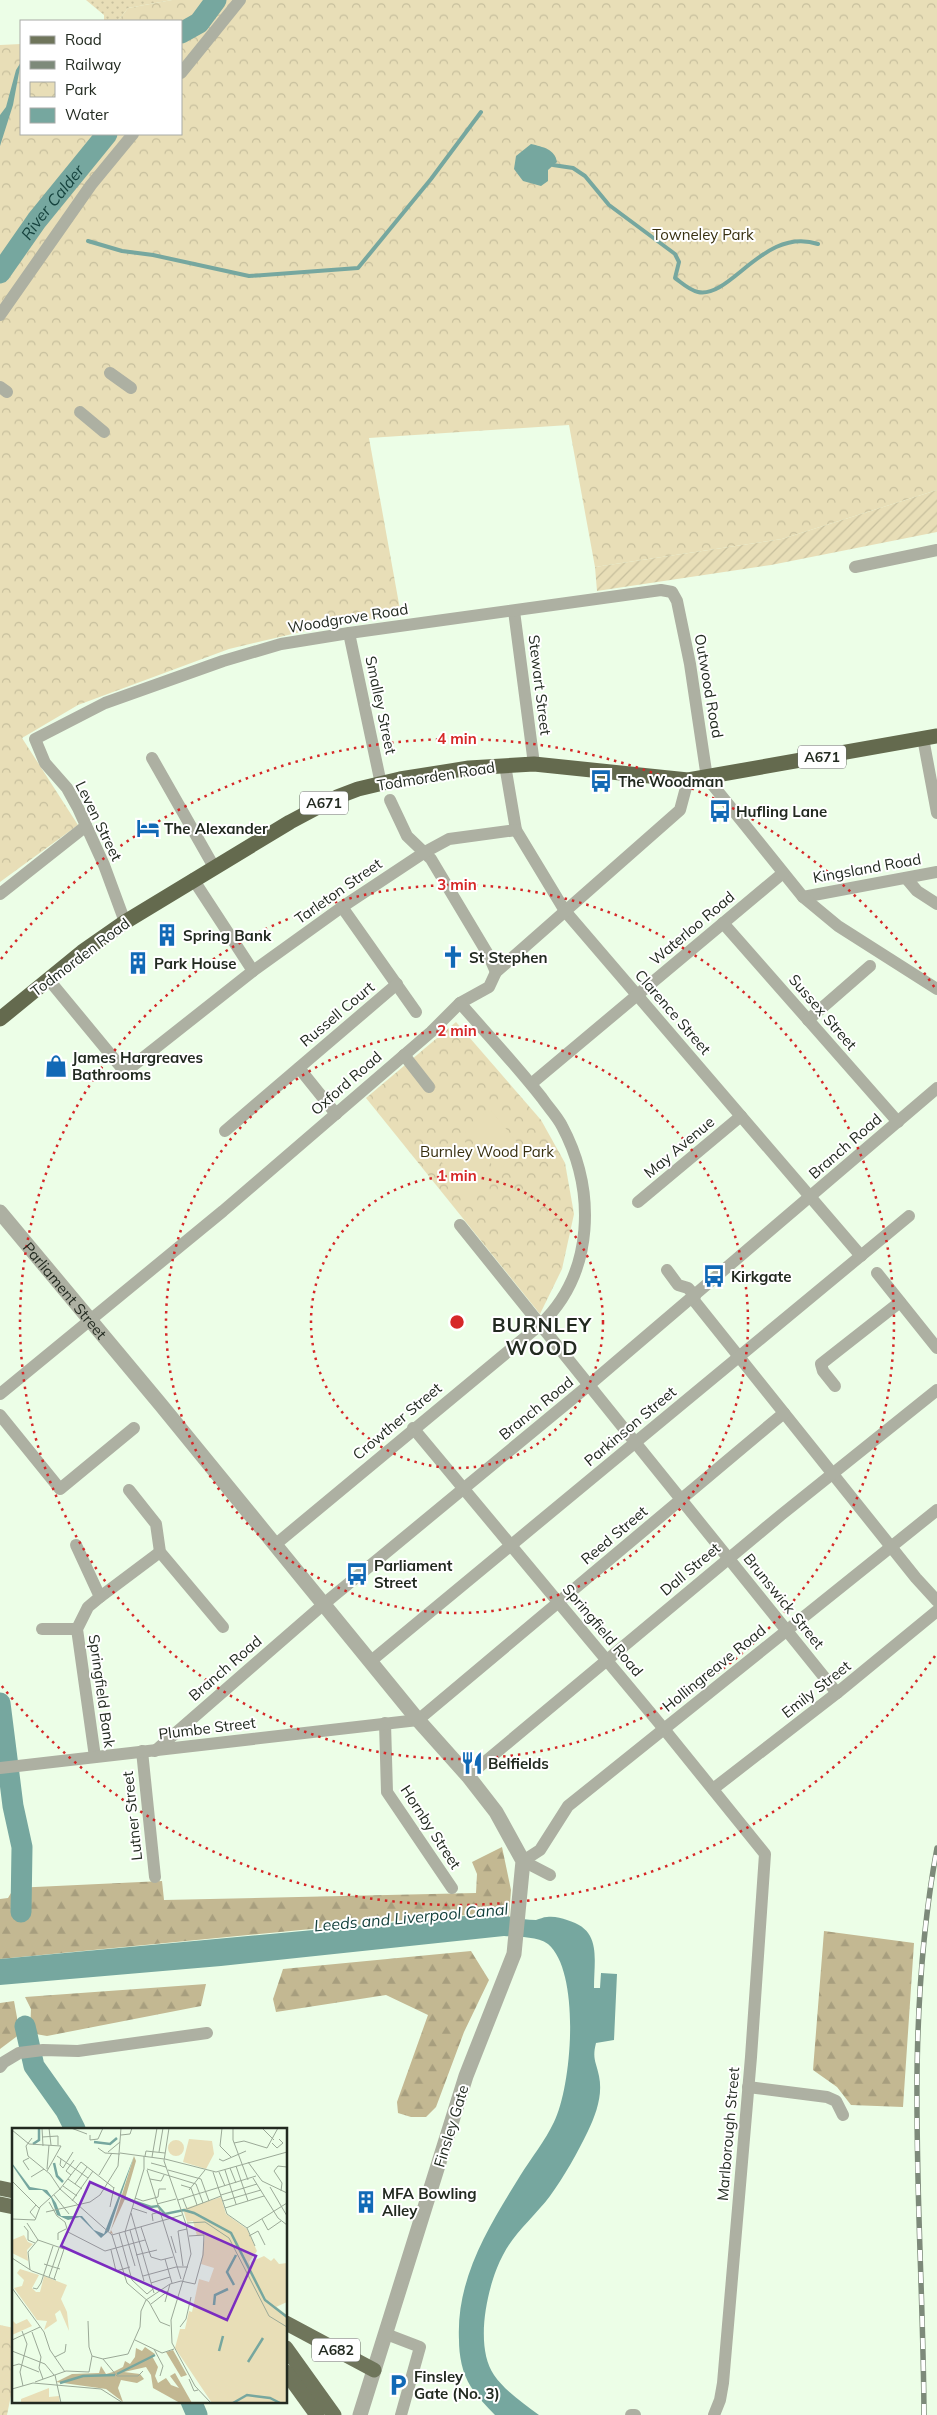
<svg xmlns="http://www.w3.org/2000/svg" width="937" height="2415" viewBox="0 0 937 2415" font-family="Mulish,sans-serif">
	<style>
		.grass { fill: url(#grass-dots) }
		.forest { fill: url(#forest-firs) }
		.park { fill: url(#park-crowns) }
		.garden { fill: url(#garden-furrows) }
		.pitch { fill: #e8deb7 }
		.water { fill: #76a79f }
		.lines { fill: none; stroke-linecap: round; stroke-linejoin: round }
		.stream { stroke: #76a79f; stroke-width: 4 }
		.river { stroke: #76a79f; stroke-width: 21 }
		.minor { stroke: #adb0a2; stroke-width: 12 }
		.tertiary { stroke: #adb0a2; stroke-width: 15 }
		.primary { stroke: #6f755b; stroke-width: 15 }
		.trunk { stroke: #646a4e; stroke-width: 15 }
		.rail-casing { stroke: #7d8a7a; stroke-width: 5.5 }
		.rail { stroke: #fff; stroke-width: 4; stroke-dasharray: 11; stroke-linecap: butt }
		.ring { fill: none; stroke: #d62828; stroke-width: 2.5; stroke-dasharray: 2.5 5 }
		.labels { text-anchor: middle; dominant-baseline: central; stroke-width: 4; stroke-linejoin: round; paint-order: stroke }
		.shield { fill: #fff; stroke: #646a63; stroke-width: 1 }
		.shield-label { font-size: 14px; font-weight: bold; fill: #222a20 }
		.park-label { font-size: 15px; fill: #372f0f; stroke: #fff }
		.street-label { font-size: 15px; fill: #222a20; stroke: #fff }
		.poi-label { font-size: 15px; font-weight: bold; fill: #222a20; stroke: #fff; text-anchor: start }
		.water-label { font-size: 16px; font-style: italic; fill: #15423d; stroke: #fff }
		.district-label { font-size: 20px; font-weight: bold; letter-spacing: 1px; fill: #222a20; stroke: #fff }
		.inset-river { fill: none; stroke: #76a79f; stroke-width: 2.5 }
		.inset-road { fill: none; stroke: #9ba997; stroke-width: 1 }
		.view { fill: #7b2cbf; fill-opacity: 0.15; stroke: #7b2cbf; stroke-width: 2.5 }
		.inset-edge { fill: none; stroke: #222a20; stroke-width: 2.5 }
		.centre { fill: #d62828; stroke: #fff; stroke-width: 2.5 }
		.ring-label { font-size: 15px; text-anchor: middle; font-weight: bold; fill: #d62828; stroke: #fff; stroke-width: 4; stroke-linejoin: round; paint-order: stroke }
	</style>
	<defs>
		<pattern id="grass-dots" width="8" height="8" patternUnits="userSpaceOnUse" patternTransform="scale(1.25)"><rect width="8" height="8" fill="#e8deb7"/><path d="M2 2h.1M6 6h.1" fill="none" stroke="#c7bf9d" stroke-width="1.8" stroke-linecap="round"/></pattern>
		<pattern id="forest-firs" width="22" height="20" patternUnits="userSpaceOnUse" patternTransform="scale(1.25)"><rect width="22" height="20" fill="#c3b892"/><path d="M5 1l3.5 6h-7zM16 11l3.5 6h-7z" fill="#a79e7e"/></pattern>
		<pattern id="park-crowns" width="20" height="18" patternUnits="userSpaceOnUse" patternTransform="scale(1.25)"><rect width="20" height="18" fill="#e8deb7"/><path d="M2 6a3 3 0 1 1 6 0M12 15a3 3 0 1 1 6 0" fill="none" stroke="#c7bf9d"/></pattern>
		<pattern id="garden-furrows" width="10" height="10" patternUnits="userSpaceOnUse" patternTransform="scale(1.25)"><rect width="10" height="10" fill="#e8deb7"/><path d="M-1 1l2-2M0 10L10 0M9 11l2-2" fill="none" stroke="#c7bf9d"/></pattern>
	</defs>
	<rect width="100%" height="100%" fill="#ecfee7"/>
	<polygon class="grass" points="86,0 172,0 128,8 118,21 104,21 104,15"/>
	<g class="forest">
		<polygon points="502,1847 511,1890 509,1917 497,1913 426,1918 0,1959 0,1899 8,1898 14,1888 162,1881 164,1900 476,1893 477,1874 472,1862"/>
		<polygon points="824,1931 914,1943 903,2107 851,2105 837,2087 813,2070"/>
		<polygon points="471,1951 489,1980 464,2032 436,2107 426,2117 411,2117 398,2113 397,2102 428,2015 386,1995 276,2012 273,1999 283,1969"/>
		<polygon points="206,1984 201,2006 47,2036 30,2033 31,2009 25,1997"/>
		<polygon points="14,2001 20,2034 0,2049 0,2003"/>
	</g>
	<g class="park">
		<polygon points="172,0 937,0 937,490 782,539 595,567 569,425 369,438 401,615 339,623 229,649 78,705 22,738 78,825 0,882 0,45 21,44 21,134 181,134 181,21 118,21 128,8"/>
		<polygon points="456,1022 541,1120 565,1163 574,1214 562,1269 540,1314 366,1098"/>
		<polygon points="0,2325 14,2328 14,2380 7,2415 0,2415"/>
	</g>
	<polygon class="garden" points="937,490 937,532 771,565 597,591 595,567 782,539"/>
	<g class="pitch">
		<polygon points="490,1109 523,1150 497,1171 464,1130"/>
		<polygon points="459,1134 491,1175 468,1194 435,1154"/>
	</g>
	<g class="water">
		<polygon points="21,62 13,105 0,146 0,115 6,107 16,70"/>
		<path d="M531,144C543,147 555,149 557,162L548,170V181L541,186L523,181L514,169L516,156Z"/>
		<path d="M497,1913C509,1917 524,1920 536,1920C540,1919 543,1917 547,1917C554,1916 561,1918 567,1920C602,1930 594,1957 594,1988H600L601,1973L617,1974L614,2040L596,2043C592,2059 596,2061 599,2076C603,2095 596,2114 588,2131C578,2152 564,2177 550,2196C535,2216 514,2233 503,2255C487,2285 474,2346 494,2375C505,2391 524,2404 539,2415H495C486,2406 478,2397 471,2387C462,2373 459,2355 459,2340C456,2278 489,2226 520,2176C531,2158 545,2141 554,2122C572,2086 581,1972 548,1944C537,1936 517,1937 504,1936L221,1966L0,1985V1959Z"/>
	</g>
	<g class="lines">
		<g class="stream">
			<path d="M553,165L573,168L585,176L609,205L675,254L679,262L675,278C682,283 689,290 698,292C731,299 764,226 818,244"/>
			<polyline points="88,241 122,251 153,255 249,276 358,268 431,179 481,112"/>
		</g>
		<g class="river">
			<polyline points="181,33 199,23 216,0"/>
			<path id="s1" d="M0,273L37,220L107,134"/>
			<polyline points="0,1703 13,1806 22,1847 21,1912"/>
			<polyline points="25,2026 34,2066 66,2111 75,2129"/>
			<polyline points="191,2401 197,2415"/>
		</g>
		<g class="minor">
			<polyline points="181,73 240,0"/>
			<polyline points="0,315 91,185 133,134"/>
			<polyline points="110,373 131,388"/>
			<polyline points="0,387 7,392"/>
			<polyline points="80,412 104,432"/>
			<polyline points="855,567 937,550"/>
			<polyline points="514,611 534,764"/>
			<polyline points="349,633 381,784"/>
			<polyline points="923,738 937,813"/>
			<polyline points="152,758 214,867"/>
			<polyline points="505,765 516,830 565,911 861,1256"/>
			<polyline points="390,800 407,836 431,859 489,956 496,972"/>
			<polyline points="906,878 917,891 937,904"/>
			<polyline points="193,879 253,971"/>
			<polyline points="0,894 86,826"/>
			<polyline points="803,897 937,872"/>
			<polyline points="342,907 416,1012"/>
			<polyline points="125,922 104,865 78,808 67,788 45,763 35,739 105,703 223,661 281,644 349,633 661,590 672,592 677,601 690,664 707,778 803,897 838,926 937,989"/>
			<polyline points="723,923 898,1122"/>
			<polyline points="49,980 125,1072 253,971 342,907 425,852 449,839 516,830"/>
			<polyline points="808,1020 870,966"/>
			<polyline points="404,1055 429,1087"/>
			<polyline points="299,1068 336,1114"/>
			<polyline points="531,1084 783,873"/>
			<polyline points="225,1131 397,984"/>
			<polyline points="638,1202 741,1116"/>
			<polyline points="460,1225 837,1693"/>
			<polyline points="667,1270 678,1285 688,1288 695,1296"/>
			<polyline points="877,1273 937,1348"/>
			<polyline points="692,1298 916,1578 937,1601"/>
			<polyline points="835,1386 823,1371 821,1364 900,1302"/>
			<polyline points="0,1394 223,1211 431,1032 460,1003 489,987 496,972 680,810 688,780"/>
			<polyline points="0,1415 60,1489 134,1428"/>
			<polyline points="413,1428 664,1729 765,1854 751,2057 723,2383 720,2400 714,2415"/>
			<polyline points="129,1490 156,1524 160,1552 223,1627"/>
			<path d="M276,1544L540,1325C595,1273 596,1190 562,1126C557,1116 548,1107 542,1098C516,1065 488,1035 460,1003"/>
			<polyline points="76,1545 100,1597 88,1607 77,1629 95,1757"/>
			<polyline points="100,1597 160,1552"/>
			<polyline points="42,1629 77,1629"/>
			<polyline points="371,1661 909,1216"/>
			<polyline points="385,1723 387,1792 452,1888"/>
			<polyline points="142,1751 155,1877"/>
			<polyline points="155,1751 325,1603 589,1385 937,1088"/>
			<polyline points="0,1768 418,1720 784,1413"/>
			<polyline points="468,1776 781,1515 937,1390"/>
			<polyline points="713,1789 837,1693 937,1611"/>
			<polyline points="523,1861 540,1850 568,1806 937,1510"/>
			<polyline points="523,1861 550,1875"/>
			<polyline points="0,2067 4,2062 19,2053 43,2050 78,2051 207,2033"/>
			<polyline points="748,2087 827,2097 836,2101 843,2115"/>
			<polyline points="386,2334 420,2347 401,2415"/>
			<polyline points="631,2415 635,2415"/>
		</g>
		<path class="tertiary" id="s2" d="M0,1212L161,1405L418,1720L468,1776L496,1812L523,1861L514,1954L466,2076L360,2415"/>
		<g class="primary">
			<polyline points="0,2188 14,2191"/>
			<polyline points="0,2204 14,2207"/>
			<polyline points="286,2323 374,2370"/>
			<polyline points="286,2348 334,2415"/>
			<polyline points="286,2372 317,2415"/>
		</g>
		<polyline class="trunk" points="0,1019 82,952 125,922 290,822 337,797 358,789 400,779 469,768 534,764 688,780 937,736"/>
		<defs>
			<path id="rail" d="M924,2415C923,2225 902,2036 937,1848"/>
		</defs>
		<use href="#rail" class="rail-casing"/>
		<use href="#rail" class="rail"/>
	</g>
	<g class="ring">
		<circle cx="457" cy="1322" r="146"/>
		<circle cx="457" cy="1322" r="291"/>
		<circle cx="457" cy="1322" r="437"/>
		<path d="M935 1656A583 583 0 0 1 1 1685M1 959A583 583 0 0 1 935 988"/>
	</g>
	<defs>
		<symbol id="bus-bare" viewBox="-9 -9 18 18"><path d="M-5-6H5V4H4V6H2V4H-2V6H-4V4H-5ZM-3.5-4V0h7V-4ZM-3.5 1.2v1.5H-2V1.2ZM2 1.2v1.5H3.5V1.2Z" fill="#1169b6" stroke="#fff" stroke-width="2.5" paint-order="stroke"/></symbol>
		<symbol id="hotel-bare" viewBox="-9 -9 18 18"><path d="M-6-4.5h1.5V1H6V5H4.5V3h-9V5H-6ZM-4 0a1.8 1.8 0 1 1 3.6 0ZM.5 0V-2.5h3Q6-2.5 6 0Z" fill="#1169b6" stroke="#fff" stroke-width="2.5" paint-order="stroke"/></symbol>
		<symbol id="building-bare" viewBox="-9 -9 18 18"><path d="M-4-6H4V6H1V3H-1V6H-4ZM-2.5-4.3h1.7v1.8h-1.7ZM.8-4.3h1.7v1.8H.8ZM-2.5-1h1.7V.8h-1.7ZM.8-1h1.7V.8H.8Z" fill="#1169b6" stroke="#fff" stroke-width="2.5" paint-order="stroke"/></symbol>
		<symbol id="church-bare" viewBox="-9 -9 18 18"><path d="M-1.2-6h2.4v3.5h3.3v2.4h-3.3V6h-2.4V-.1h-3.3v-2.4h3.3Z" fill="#1169b6" stroke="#fff" stroke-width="2.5" paint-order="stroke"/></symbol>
		<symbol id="shop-bare" viewBox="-9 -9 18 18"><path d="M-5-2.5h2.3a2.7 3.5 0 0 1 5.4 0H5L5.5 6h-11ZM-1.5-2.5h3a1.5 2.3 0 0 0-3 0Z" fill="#1169b6" stroke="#fff" stroke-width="2.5" paint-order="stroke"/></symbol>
		<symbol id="restaurant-bare" viewBox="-9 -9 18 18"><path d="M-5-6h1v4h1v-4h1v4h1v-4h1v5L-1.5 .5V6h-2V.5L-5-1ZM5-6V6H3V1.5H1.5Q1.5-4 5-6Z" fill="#1169b6" stroke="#fff" stroke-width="2.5" paint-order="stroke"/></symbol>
		<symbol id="parking-bare" viewBox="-9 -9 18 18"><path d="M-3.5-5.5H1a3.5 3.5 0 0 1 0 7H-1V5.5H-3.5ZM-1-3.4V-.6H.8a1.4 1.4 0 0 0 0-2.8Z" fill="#1169b6" stroke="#fff" stroke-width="2.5" paint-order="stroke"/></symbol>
	</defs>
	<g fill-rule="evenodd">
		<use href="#bus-bare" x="585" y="765" width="32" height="32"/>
		<use href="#bus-bare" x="704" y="795" width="32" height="32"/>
		<use href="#hotel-bare" x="132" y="812" width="32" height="32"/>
		<use href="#building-bare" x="151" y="919" width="32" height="32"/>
		<use href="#church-bare" x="437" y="941" width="32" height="32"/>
		<use href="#building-bare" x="122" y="947" width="32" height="32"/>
		<use href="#shop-bare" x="40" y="1050" width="32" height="32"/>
		<use href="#bus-bare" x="698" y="1260" width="32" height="32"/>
		<use href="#bus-bare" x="341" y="1558" width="32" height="32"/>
		<use href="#restaurant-bare" x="456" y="1747" width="32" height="32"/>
		<use href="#building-bare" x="350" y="2186" width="32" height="32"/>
		<use href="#parking-bare" x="382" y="2369" width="32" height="32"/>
	</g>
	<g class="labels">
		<g class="shield">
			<rect x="798" y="745.5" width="48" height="23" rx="4"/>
			<rect x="300" y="791.5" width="48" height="23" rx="4"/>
			<rect x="312" y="2338.5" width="48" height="23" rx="4"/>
		</g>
		<g class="shield-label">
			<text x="822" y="757">A671</text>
			<text x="324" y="803">A671</text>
			<text x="336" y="2350">A682</text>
		</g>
		<g class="park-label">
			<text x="703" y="234">Towneley Park</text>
			<text x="487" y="1151">Burnley Wood Park</text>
		</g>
		<g class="street-label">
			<text transform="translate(348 618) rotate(-9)">Woodgrove Road</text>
			<text transform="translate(540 685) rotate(83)">Stewart Street</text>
			<text transform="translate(709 686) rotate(80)">Outwood Road</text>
			<text transform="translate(381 705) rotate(78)">Smalley Street</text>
			<text transform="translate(436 776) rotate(-9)">Todmorden Road</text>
			<text transform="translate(99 821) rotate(64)">Leven Street</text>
			<text transform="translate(867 868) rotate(-10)">Kingsland Road</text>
			<text transform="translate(338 891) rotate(-35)">Tarleton Street</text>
			<text transform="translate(692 928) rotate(-40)">Waterloo Road</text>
			<text transform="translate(80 957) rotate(-37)">Todmorden Road</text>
			<text transform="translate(673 1012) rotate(49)">Clarence Street</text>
			<text transform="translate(823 1012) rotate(49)">Sussex Street</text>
			<text transform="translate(337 1014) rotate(-40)">Russell Court</text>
			<text transform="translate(346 1083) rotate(-41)">Oxford Road</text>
			<text transform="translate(845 1146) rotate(-41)">Branch Road</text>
			<text transform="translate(679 1147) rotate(-40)">May Avenue</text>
			<text stroke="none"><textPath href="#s2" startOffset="102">Parliament Street</textPath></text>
			<text transform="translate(536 1408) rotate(-39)">Branch Road</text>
			<text transform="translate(397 1421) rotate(-40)">Crowther Street</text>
			<text transform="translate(630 1426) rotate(-40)">Parkinson Street</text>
			<text transform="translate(614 1535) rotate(-40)">Reed Street</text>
			<text transform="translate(690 1569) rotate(-40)">Dall Street</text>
			<text transform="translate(784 1601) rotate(51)">Brunswick Street</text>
			<text transform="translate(603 1630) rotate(50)">Springfield Road</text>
			<text transform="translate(225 1668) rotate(-41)">Branch Road</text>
			<text transform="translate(714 1668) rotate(-39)">Hollingreave Road</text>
			<text transform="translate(816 1689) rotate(-38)">Emily Street</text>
			<text transform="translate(102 1691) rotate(82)">Springfield Bank</text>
			<text transform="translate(207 1728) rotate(-7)">Plumbe Street</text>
			<text transform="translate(132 1816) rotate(-96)">Lutner Street</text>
			<text transform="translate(431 1827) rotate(57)">Hornby Street</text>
			<text transform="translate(451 2126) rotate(-73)">Finsley Gate</text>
			<text transform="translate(728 2134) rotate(-85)">Marlborough Street</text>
		</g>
		<g class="poi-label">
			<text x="618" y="781">The Woodman</text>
			<text x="736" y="811">Hufling Lane</text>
			<text x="164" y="828">The Alexander</text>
			<text x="183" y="935">Spring Bank</text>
			<text x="469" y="957">St Stephen</text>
			<text x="154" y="963">Park House</text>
			<text x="72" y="1057">James Hargreaves<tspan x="72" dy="17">Bathrooms</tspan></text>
			<text x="731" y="1276">Kirkgate</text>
			<text x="374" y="1565">Parliament<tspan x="374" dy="17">Street</tspan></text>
			<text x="488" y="1763">Belfields</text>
			<text x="382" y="2193">MFA Bowling<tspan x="382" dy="17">Alley</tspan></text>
			<text x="414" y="2376">Finsley<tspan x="414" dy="17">Gate (No. 3)</tspan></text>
		</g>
		<g class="water-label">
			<text stroke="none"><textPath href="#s1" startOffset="88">River Calder</textPath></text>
			<text transform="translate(411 1917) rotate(-5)">Leeds and Liverpool Canal</text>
		</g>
		<g class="district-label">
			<text x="542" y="1324">BURNLEY<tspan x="542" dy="23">WOOD</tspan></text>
		</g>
	</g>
	<g transform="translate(12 2128)">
		<rect width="275" height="275" fill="#ecfee7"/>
		<path d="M252,128L259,133L262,130L267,136L275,135V174L264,179L254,171L239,144V134ZM15,191L20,198L0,207V192L4,196ZM37,260V269L47,268L48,275H9V271Z" fill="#e8deb7"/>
		<path d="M122,28L124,33L113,71L99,102L101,106L98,105ZM133,219L143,226L140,228L146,239L143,248L146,255L154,250L159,257L167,260L158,248L163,245L180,275H168L141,260L139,247L134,239L112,244L128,246L132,251L125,255L109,252L106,260L111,274L94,261L44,254L60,246L87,245L89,238L94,246L101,244L111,239L113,233L118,236L123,229L124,220L130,223ZM161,222L175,247L169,249L154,224Z" fill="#c3b892"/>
		<path d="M209,69L214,86L235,101L245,123L237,134L254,171L275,187V275H200L163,220L168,201H173L177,183L180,184L187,151L197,154L202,140L189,136L193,107L185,108L181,93L175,94L171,81ZM8,141L27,147L20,160L24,164H28L32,148L55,157L49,171L55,184L57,203L48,182L43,186L45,193L32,202L35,193L25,192L2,160L10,158L12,152L5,145Z" fill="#e8deb7"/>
		<path d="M12,107L16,114L21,116L15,122L16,133L0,125V112Z" fill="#e8deb7"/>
		<path d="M177,11L200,13L202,26L194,41L171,34ZM156 20a8 8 0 1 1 16 0a8 8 0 1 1-16 0Z" fill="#e8deb7"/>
		<path d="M122,28L97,103L89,110L68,89L56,92L45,87L39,70L30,62H17L0,37V35L18,59L35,62L44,75L49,88H70L82,102L92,106Z" fill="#76a79f"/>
		<path class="inset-river" d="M82,14L98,16L105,10M21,16L27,12V0M42,35L45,48L51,54M112,70L139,79L146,78L153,86L172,82L182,85L219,105L253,172L275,189M222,157L215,144L224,127M202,177L203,167L216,161M207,223L211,208M236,234L251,210M105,246L143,227M48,255L71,248L103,247M221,275L235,267L258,270L268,275"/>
		<path class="inset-road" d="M37,0L39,17M59,0L75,6M157,0L152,33L174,96L179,126L159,192L160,215L183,258L199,275M210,0L208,18L219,29M221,0V12L236,52M250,0L262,12M0,2L17,16M78,7V12L86,11L91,0M109,7L118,6L120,0M30,9L46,8V17M222,15L232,13L255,20L266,0M260,15L265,20L271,15L267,11M17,16L49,18L35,43M31,18L30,0H33M86,20L93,25L108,26M96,24L108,14M147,24L151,0M108,25L152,31M45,28L76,50M133,28L134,23L153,25M140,29L145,0M17,30L11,33L17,42M49,31L48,37L51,40L61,24M153,31L204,44L275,24M207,31L211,33L234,23M236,34L250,53L275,65M139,35L154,39M224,38L236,73M218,40L224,55M35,41L37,17M135,41L184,56L191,75M135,42L169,151M156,42L189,51L197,73M213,42L224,76M201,44L215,86L235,100M207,44L213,58M59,47L54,43L62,32M87,47L100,25M19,49L32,41M241,50L266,90L275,97M56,51L70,61M138,51L149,53L152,47M0,53L28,81M63,56L75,39M169,57L179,60L185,77M51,58L65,68M258,59L275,88M177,62L193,42M269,63L270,55L262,43L266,38L275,39M42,67L57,86M209,67L245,56M123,70L131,73L146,69L147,61H154M171,71L175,81L209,68M166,72L244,48M60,73L81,43M211,73L249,62M37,74L45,88L53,94L56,104L93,123L133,112M145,76L164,71M24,77L18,84L24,91M98,79L102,59M120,80L135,85M213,80L252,68M34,84L78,74L88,67L106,38L109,0M119,85L142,165M0,91L23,92L28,79L48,61L38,46L16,28L14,18L20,10M250,91L256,102L269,93M141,93L140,86L148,84M15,95L26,112L52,121L42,151M175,95L193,94L217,110L257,188L275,199M12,98L16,103V112L23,115M129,99L139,129L149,132L161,129M235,100L275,75M235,100L243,118M118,102L132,153M107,105L120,152L135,166L141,161M100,107L48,61L69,34L102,60M100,107L115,155L137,174L148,194L158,198M100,107L170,87M159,108L164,125M237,108L246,103L253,117M46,112V105L54,101M99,122L104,143L118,139M124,127L145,122M0,130L20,143L44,152M153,131L160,155M32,136L48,141M123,138L113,104L132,41V28M171,138L166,103L175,101M18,142L16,124L26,112M131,148L164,139H176M37,149L47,120M139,155L158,149M0,160L32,204L38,222L53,244M21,160L25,161L29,155L41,118M153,174L158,156M139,176L156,163M76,193L77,219L80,228M168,199L174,191L179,169M10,203L15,216L8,244L11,258M20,204L29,229L27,240L31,251M0,212L28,199M123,212L150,225L162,221M142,221L151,238L148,248M0,223L33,236L42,247M80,228L91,231L116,226L128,199L129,183L134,172L158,156L169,153L183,156L191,127L192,107L177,108M43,229L53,224L54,216M91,231L105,248H126L131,243M0,238L7,236L27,244M43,247L49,275M177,251L182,263L186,262M23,254L54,243L77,244L80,228M0,261L21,255L89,261L111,275"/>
		<path class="view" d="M78,54L244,128L215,192L49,118Z"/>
		<rect width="275" height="275" class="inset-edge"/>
	</g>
	<circle cx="457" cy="1322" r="8" class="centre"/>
	<g class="ring-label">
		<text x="457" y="744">4 min</text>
		<text x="457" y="890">3 min</text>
		<text x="457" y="1036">2 min</text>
		<text x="457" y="1181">1 min</text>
	</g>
	<rect x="20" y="20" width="162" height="115" fill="#ffffff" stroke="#a7aaa6"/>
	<rect x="30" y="36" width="25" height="8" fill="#6f755b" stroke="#a7aaa6"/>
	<text x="65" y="45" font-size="15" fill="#222a20">Road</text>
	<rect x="30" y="61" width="25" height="8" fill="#7d8a7a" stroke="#a7aaa6"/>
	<text x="65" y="70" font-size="15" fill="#222a20">Railway</text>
	<rect x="30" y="82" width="25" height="15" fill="url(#park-crowns)" stroke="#a7aaa6"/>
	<text x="65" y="95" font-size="15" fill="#222a20">Park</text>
	<rect x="30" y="108" width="25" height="15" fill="#76a79f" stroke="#a7aaa6"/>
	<text x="65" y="120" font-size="15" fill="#222a20">Water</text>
</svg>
